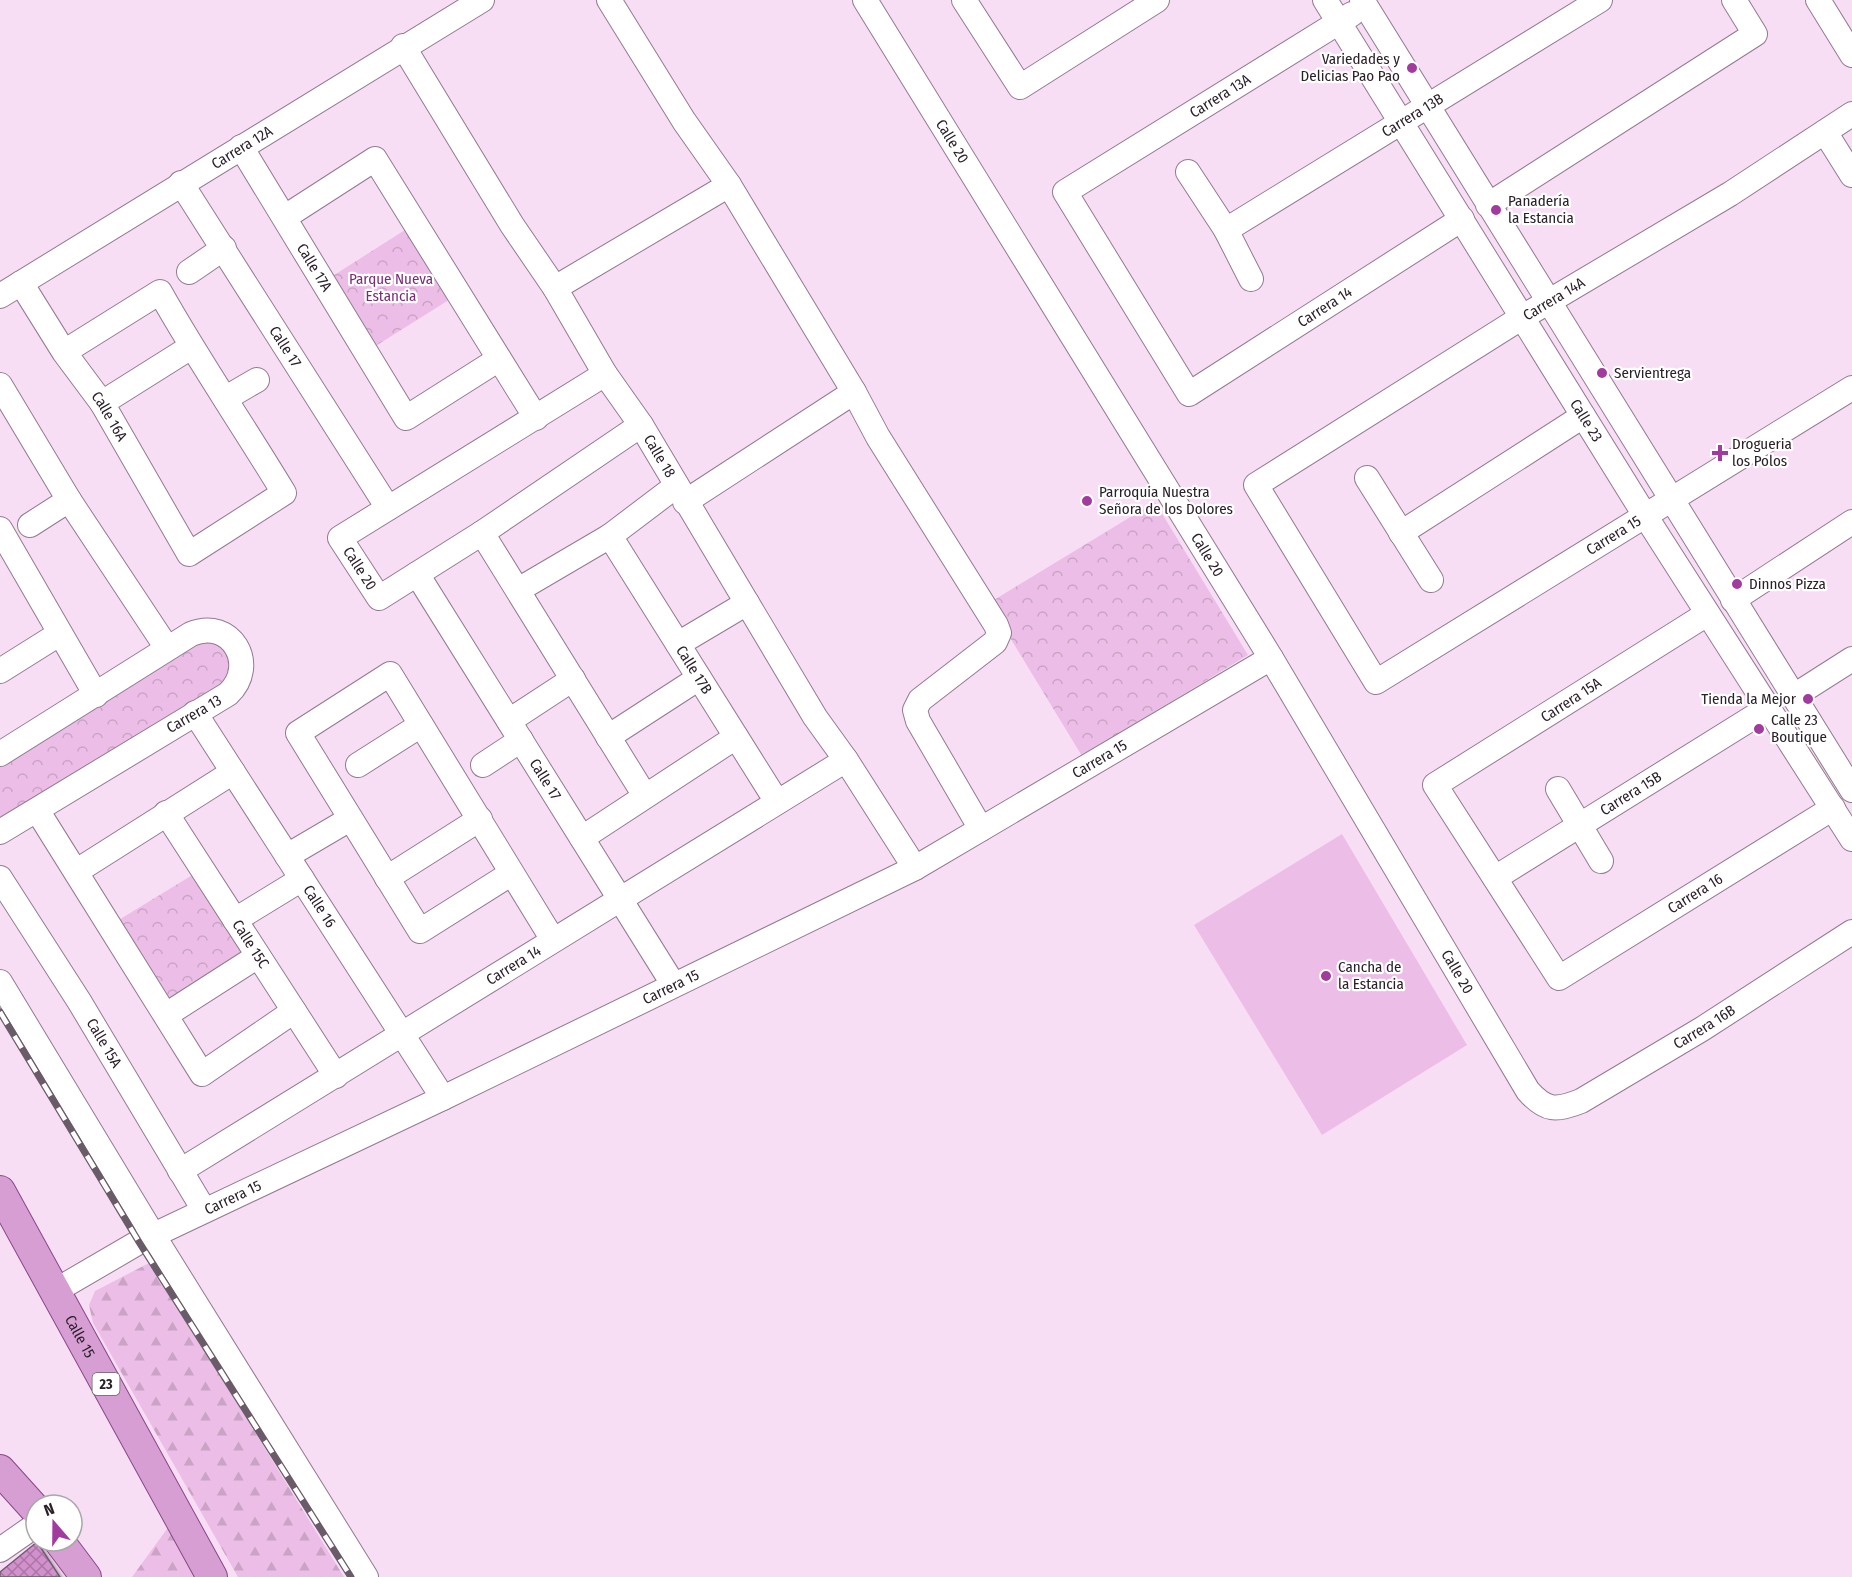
<svg xmlns="http://www.w3.org/2000/svg" width="1852" height="1577" viewBox="0 0 1852 1577" font-family="'Fira Sans Condensed',sans-serif">
	<style>
		.grass { fill: #ecbee7 }
		.forest { fill: url(#forest-firs) }
		.park { fill: url(#park-crowns) }
		.building { fill: url(#building-cross-hatch); stroke: #705a6e; stroke-width: 1.5; filter: url(#shadow) }
		.lines { fill: none; stroke-linecap: round; stroke-linejoin: round }
		.minor-casing { stroke: #927b8f; stroke-width: 26 }
		.major-casing { stroke: #884885; stroke-width: 32 }
		.minor { stroke: #fff; stroke-width: 24 }
		.major { stroke: #d69ed3; stroke-width: 30 }
		.rail-casing { stroke: #695b68; stroke-width: 7 }
		.rail { stroke: #fff; stroke-width: 4.5; stroke-dasharray: 14; stroke-linecap: butt }
		.poi-dot { fill: #a23b9e; stroke: #fff; stroke-width: 2 }
		.labels { text-anchor: middle; dominant-baseline: central; stroke-width: 4.5; stroke-linejoin: round; paint-order: stroke }
		.shield { fill: #fff; stroke: #6a6369; stroke-width: 1.5 }
		.shield-label { font-size: 14px; font-weight: bold; fill: #2a2029 }
		.poi-label { font-size: 15px; fill: #2a2029; stroke: #fff; text-anchor: start }
		.street-label { font-size: 15px; fill: #2a2029; stroke: #fff }
		.park-label { font-size: 15px; fill: #792c76; stroke: #fff }
	</style>
	<defs>
		<pattern id="forest-firs" width="22" height="20" patternUnits="userSpaceOnUse" patternTransform="scale(1.5)"><rect width="22" height="20" fill="#ecbee7"/><path d="M5 1l3.5 6h-7zM16 11l3.5 6h-7z" fill="#cba3c6"/></pattern>
		<pattern id="park-crowns" width="20" height="18" patternUnits="userSpaceOnUse" patternTransform="scale(1.5)"><rect width="20" height="18" fill="#ecbee7"/><path d="M2 6a3 3 0 1 1 6 0M12 15a3 3 0 1 1 6 0" fill="none" stroke="#cba3c6"/></pattern>
		<pattern id="building-cross-hatch" width="8" height="8" patternUnits="userSpaceOnUse" patternTransform="scale(1.5)"><rect width="8" height="8" fill="#d290cd"/><path d="M0 0l8 8M0 8l8-8" fill="none" stroke="#ab75a6"/></pattern>
		<filter id="shadow"><feDropShadow dx="5.5" dy="5.5" stdDeviation="1.5" flood-color="#0004"/></filter>
	</defs>
	<rect width="100%" height="100%" fill="#f8def5"/>
	<polygon class="grass" points="1342,834 1467,1045 1322,1135 1194,925"/>
	<g class="forest">
		<polygon points="151,1262 151,1263 344,1577 238,1577 93,1323 89,1305 95,1291"/>
		<polygon points="172,1522 203,1577 132,1577"/>
	</g>
	<g class="park">
		<polygon points="408,228 452,298 374,347 331,277"/>
		<polygon points="1155,502 1248,655 1082,756 989,603"/>
		<path d="M206,641C230,645 234,662 225,682L0,823V766L198,643Z"/>
		<polygon points="194,874 247,956 168,1004 117,921"/>
	</g>
	<polygon class="building" points="37,1542 60,1577 0,1577 0,1572"/>
	<g class="lines">
		<defs>
			<g id="minor">
				<polyline points="609,0 684,121 729,185 854,392 878,437 996,625 999,633 995,642 920,700 915,710 918,721 981,829"/>
				<path id="s1" d="M865,0L1271,658L1528,1091C1546,1111 1556,1111 1581,1101L1702,1029L1852,932"/>
				<polyline points="964,0 1020,87 1157,0"/>
				<path id="s2" d="M1325,0L1646,517L1852,839"/>
				<polyline points="1362,0 1852,790"/>
				<polyline points="1818,0 1852,55"/>
				<path id="s3" d="M1352,14L1065,192L1189,394L1462,219"/>
				<path id="s4" d="M403,46L512,225L555,288L605,374L641,425L815,717L846,760L915,868"/>
				<path id="s5" d="M1852,114L1730,194L1521,318L1256,485L1376,682L1852,388"/>
				<polyline points="1825,132 1852,175"/>
				<path id="s6" d="M241,147L406,418L499,359"/>
				<polyline points="1188,172 1226,230 1251,279"/>
				<path id="s7" d="M181,183L388,508"/>
				<polyline points="1488,205 1755,34 1734,0"/>
				<polyline points="285,217 375,159 536,418"/>
				<path id="s8" d="M1226,230L1600,0"/>
				<polyline points="189,272 224,248"/>
				<path id="s9" d="M21,283L64,352L102,403L189,554L284,493C243,425 198,360 160,292L64,352"/>
				<polyline points="555,288 729,185"/>
				<path id="s10" d="M0,296L482,0"/>
				<path id="s11" d="M605,374L340,538L379,598L482,533L641,425"/>
				<polyline points="0,385 69,500 167,648"/>
				<polyline points="226,398 257,380"/>
				<polyline points="102,403 191,347"/>
				<polyline points="1367,478 1431,580"/>
				<polyline points="685,502 854,392"/>
				<polyline points="30,525 69,500"/>
				<polyline points="0,529 96,695"/>
				<polyline points="482,533 645,796"/>
				<polyline points="1401,533 1583,416"/>
				<path id="s12" d="M610,536L777,802"/>
				<path id="s13" d="M417,574L673,984"/>
				<polyline points="518,590 610,536 676,486"/>
				<polyline points="1733,600 1852,522"/>
				<path id="s14" d="M1707,614L1435,785L1559,978L1833,808"/>
				<polyline points="678,644 747,603"/>
				<polyline points="0,671 59,634"/>
				<polyline points="1794,696 1852,659"/>
				<path id="s15" d="M195,713L443,1098"/>
				<polyline points="509,721 573,679"/>
				<polyline points="608,737 699,678"/>
				<path d="M0,754L191,634C231,617 259,665 228,694L0,832"/>
				<polyline points="358,765 421,725"/>
				<polyline points="483,765 521,740"/>
				<polyline points="1558,789 1601,861"/>
				<polyline points="37,810 202,1074 294,1011"/>
				<path id="s16" d="M166,813L336,1076"/>
				<polyline points="582,838 736,737"/>
				<polyline points="287,856 350,819"/>
				<polyline points="77,871 233,772"/>
				<polyline points="512,873 420,931 298,733 390,674 553,940"/>
				<path id="s17" d="M0,878L79,1001L204,1210"/>
				<polyline points="387,878 480,819"/>
				<path id="s18" d="M1495,878L1768,708"/>
				<polyline points="235,920 302,879"/>
				<polyline points="0,982 153,1235 366,1577"/>
				<polyline points="166,1015 258,956"/>
				<path id="s19" d="M180,1171L846,760"/>
				<path id="s20" d="M55,1291L139,1242L443,1098L915,868L1271,658"/>
				<polyline points="0,1550 36,1525"/>
			</g>
			<g id="major">
				<path id="s21" d="M0,1191L212,1577"/>
				<polyline points="0,1470 36,1510"/>
				<polyline points="59,1541 86,1577"/>
			</g>
		</defs>
		<use href="#minor" class="minor-casing"/>
		<use href="#major" class="major-casing"/>
		<use href="#minor" class="minor"/>
		<use href="#major" class="major"/>
		<defs>
			<polyline id="rail" points="0,1012 139,1242 351,1577"/>
		</defs>
		<use href="#rail" class="rail-casing"/>
		<use href="#rail" class="rail"/>
	</g>
	<g class="poi-dot">
		<circle cx="1412" cy="68" r="6"/>
		<circle cx="1496" cy="210" r="6"/>
		<circle cx="1602" cy="373" r="6"/>
		<path d="M1717 444h6v6h6v6h-6v6h-6v-6h-6v-6h6z"/>
		<circle cx="1087" cy="501" r="6"/>
		<circle cx="1737" cy="584" r="6"/>
		<circle cx="1808" cy="699" r="6"/>
		<circle cx="1759" cy="729" r="6"/>
		<circle cx="1326" cy="976" r="6"/>
	</g>
	<g class="labels">
		<rect class="shield" x="92.5" y="1373" width="27" height="22" rx="4.5"/>
		<g class="shield-label">
			<text x="106" y="1384">23</text>
		</g>
		<g class="poi-label">
			<text x="1400" y="59" text-anchor="end">Variedades y<tspan x="1400" dy="17">Delicias Pao Pao</tspan></text>
			<text x="1508" y="201">Panadería<tspan x="1508" dy="17">la Estancia</tspan></text>
			<text x="1614" y="373">Servientrega</text>
			<text x="1732" y="444">Drogueria<tspan x="1732" dy="17">los Polos</tspan></text>
			<text x="1099" y="492">Parroquia Nuestra<tspan x="1099" dy="17">Señora de los Dolores</tspan></text>
			<text x="1749" y="584">Dinnos Pizza</text>
			<text x="1796" y="699" text-anchor="end">Tienda la Mejor</text>
			<text x="1771" y="720">Calle 23<tspan x="1771" dy="17">Boutique</tspan></text>
			<text x="1338" y="967">Cancha de<tspan x="1338" dy="17">la Estancia</tspan></text>
		</g>
		<g class="street-label">
			<text transform="translate(1220 96) rotate(-32)">Carrera 13A</text>
			<text stroke="none"><textPath href="#s8" startOffset="219">Carrera 13B</textPath></text>
			<text stroke="none"><textPath href="#s1" startOffset="166">Calle 20</textPath></text>
			<text stroke="none"><textPath href="#s10" startOffset="284">Carrera 12A</textPath></text>
			<text stroke="none"><textPath href="#s6" startOffset="141">Calle 17A</textPath></text>
			<text transform="translate(1554 299) rotate(-31)">Carrera 14A</text>
			<text stroke="none"><textPath href="#s3" startOffset="736">Carrera 14</textPath></text>
			<text stroke="none"><textPath href="#s7" startOffset="194">Calle 17</textPath></text>
			<text stroke="none"><textPath href="#s9" startOffset="160">Calle 16A</textPath></text>
			<text stroke="none"><textPath href="#s2" startOffset="495">Calle 23</textPath></text>
			<text stroke="none"><textPath href="#s4" startOffset="484">Calle 18</textPath></text>
			<text stroke="none"><textPath href="#s5" startOffset="1212">Carrera 15</textPath></text>
			<text stroke="none"><textPath href="#s1" startOffset="652">Calle 20</textPath></text>
			<text stroke="none"><textPath href="#s11" startOffset="348">Calle 20</textPath></text>
			<text stroke="none"><textPath href="#s12" startOffset="158">Calle 17B</textPath></text>
			<text transform="translate(1571 700) rotate(-33)">Carrera 15A</text>
			<text transform="translate(194 714) rotate(-30)">Carrera 13</text>
			<text stroke="none"><textPath href="#s20" startOffset="1173">Carrera 15</textPath></text>
			<text stroke="none"><textPath href="#s13" startOffset="242">Calle 17</textPath></text>
			<text stroke="none"><textPath href="#s18" startOffset="160">Carrera 15B</textPath></text>
			<text stroke="none"><textPath href="#s14" startOffset="711">Carrera 16</textPath></text>
			<text stroke="none"><textPath href="#s15" startOffset="230">Calle 16</textPath></text>
			<text stroke="none"><textPath href="#s16" startOffset="156">Calle 15C</textPath></text>
			<text stroke="none"><textPath href="#s19" startOffset="392">Carrera 14</textPath></text>
			<text stroke="none"><textPath href="#s1" startOffset="1138">Calle 20</textPath></text>
			<text stroke="none"><textPath href="#s20" startOffset="687">Carrera 15</textPath></text>
			<text stroke="none"><textPath href="#s1" startOffset="1480">Carrera 16B</textPath></text>
			<text stroke="none"><textPath href="#s17" startOffset="195">Calle 15A</textPath></text>
			<text stroke="none"><textPath href="#s20" startOffset="201">Carrera 15</textPath></text>
			<text stroke="none"><textPath href="#s21" startOffset="166">Calle 15</textPath></text>
		</g>
		<g class="park-label">
			<text x="391" y="279">Parque Nueva<tspan x="391" dy="17">Estancia</tspan></text>
		</g>
	</g>
	<g transform="translate(54 1523) rotate(340)"><circle r="28" fill="#ffffff" stroke="#aaa6a9" stroke-width="1.5"/>
	<path d="M0-4.5L10 22L0 15L-10 22Z" fill="#a23b9e"/>
	<text y="-9" font-size="16" font-weight="bold" text-anchor="middle" fill="#2a2029">N</text>
	</g>
</svg>
